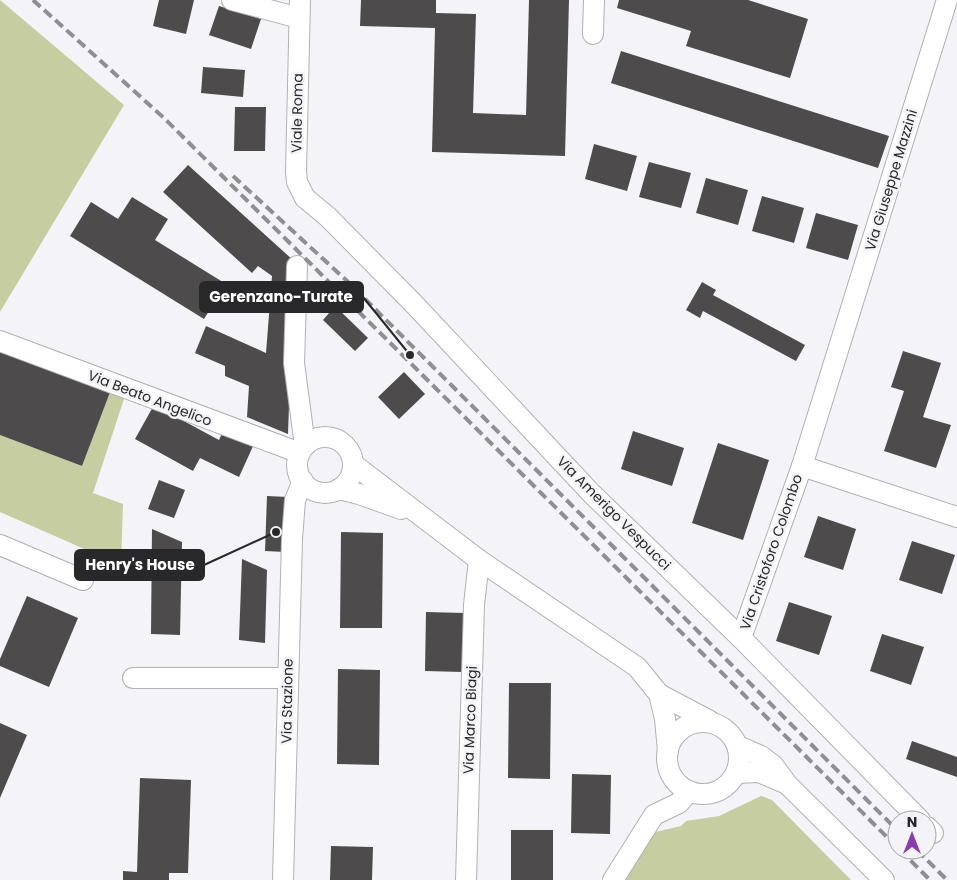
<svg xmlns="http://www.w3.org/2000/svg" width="957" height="880" viewBox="0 0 957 880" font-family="Poppins,sans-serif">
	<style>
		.green { fill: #c6cda1 }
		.building { fill: #4e4b4c }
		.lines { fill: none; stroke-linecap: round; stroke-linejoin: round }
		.minor-casing { stroke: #b0b1b4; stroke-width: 22 }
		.minor { stroke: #fff; stroke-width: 20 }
		.rail { stroke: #8f8f92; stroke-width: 4; stroke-dasharray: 10 5; stroke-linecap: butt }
		.labels { text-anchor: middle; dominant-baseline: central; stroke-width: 5; stroke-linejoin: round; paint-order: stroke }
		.street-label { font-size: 14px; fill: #28282a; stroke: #f4f4f8 }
		.leader { fill: none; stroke: #28282a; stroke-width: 2 }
		.callout-dot { fill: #28282a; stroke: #f4f4f8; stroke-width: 2 }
		.callout { fill: #28282a; stroke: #28282a; stroke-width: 2 }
		.callout-label { font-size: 15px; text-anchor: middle; font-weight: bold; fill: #fff }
	</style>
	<rect width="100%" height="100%" fill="#f4f4f8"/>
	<g class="green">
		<polygon points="0,0 124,105 0,312"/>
		<polygon points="112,387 126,393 93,493 123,504 121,565 0,512 0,435 82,466"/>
		<polygon points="761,796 772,800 851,880 620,880 647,834 681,826 686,821 719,816"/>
	</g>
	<g class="building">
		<polygon points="159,0 194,0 186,34 153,26"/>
		<polygon points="361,0 436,0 436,13 476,14 473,113 526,115 529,0 569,0 565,156 432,152 435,28 360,26"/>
		<polygon points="619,0 748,0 808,19 790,78 686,46 691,31 617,8"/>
		<polygon points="219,6 261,19 251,49 209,35"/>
		<polygon points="621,51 889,136 878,168 611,83"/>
		<polygon points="203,67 245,70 243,97 201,93"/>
		<polygon points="235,107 266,107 265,151 234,151"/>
		<polygon points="594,144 637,156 627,191 585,179"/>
		<polygon points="649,162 691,173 681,208 639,197"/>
		<polygon points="188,165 294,261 288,434 247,417 249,386 225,376 225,366 195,353 206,326 266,353 272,276 258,266 252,273 163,192"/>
		<polygon points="706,178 748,190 738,225 696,213"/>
		<polygon points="762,196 804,208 794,243 752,231"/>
		<polygon points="132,197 168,219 155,240 226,284 204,319 70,236 91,202 118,219"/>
		<polygon points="816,213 858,225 848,260 806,248"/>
		<polygon points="702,282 716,290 713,295 805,345 796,361 703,311 700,318 686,310"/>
		<polygon points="335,306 368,338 355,351 323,320"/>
		<polygon points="0,346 112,387 82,466 0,435"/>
		<polygon points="903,351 941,363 923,417 951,425 936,468 884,451 904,391 891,387"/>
		<polygon points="404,372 425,394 399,419 378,397"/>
		<polygon points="154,405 219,440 224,429 254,444 239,477 200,458 193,471 135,439"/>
		<polygon points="633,431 684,448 672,486 621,469"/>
		<polygon points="718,443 769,460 743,540 692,523"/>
		<polygon points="159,480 185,490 174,518 148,509"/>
		<polygon points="267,496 288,497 285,552 265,551"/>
		<polygon points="818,516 856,529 843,570 804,557"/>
		<polygon points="152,529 182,542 180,635 151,634"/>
		<polygon points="341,532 383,533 382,628 340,628"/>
		<polygon points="912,541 955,555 942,594 899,580"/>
		<polygon points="242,559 267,570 265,643 239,640"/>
		<polygon points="27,596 78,618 49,687 0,666 0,659"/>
		<polygon points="789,602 832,616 819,655 776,641"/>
		<polygon points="426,612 465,613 463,672 425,671"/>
		<polygon points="882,634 924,647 911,685 870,671"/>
		<polygon points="338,669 380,670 379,765 337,764"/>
		<polygon points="509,683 551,683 550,779 508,778"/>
		<polygon points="0,723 27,735 0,798"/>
		<polygon points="912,741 957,757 957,777 906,759"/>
		<polygon points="572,774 611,775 610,834 571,833"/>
		<polygon points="140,778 191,780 188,873 169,873 169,880 123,880 123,871 137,872"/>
		<rect x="511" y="830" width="42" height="50"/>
		<polygon points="331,846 373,847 372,880 330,880"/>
	</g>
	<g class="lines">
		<defs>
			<g id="minor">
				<polyline points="232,0 299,18"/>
				<polyline points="300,0 296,172 297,182 305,198 328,217 414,304 592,494 741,638 920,820"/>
				<polyline points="593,34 594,0"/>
				<polyline points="297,266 294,363 305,446"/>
				<polyline points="0,341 300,453"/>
				<circle cx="325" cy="465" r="28"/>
				<polyline points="353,464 479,560 637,667 659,694 665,719 668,751"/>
				<polyline points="802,466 957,517"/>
				<polyline points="339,489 359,494 401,509"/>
				<polyline points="0,545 83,580"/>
				<polyline points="741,638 802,466 947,0"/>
				<polyline points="133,678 287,678"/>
				<polyline points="659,694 710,721"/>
				<circle cx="703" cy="758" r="36"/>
				<polyline points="738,746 761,756 773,765 787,784 884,880"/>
				<polyline points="736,773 759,772 785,783"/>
				<polyline points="927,827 933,833"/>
				<polyline points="283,880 292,539 295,500 303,481"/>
				<polyline points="466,880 474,605 479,560"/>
				<polyline points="613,880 654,815 679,803 689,791"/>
			</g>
		</defs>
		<use href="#minor" class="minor-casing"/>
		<use href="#minor" class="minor"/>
		<g class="rail">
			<polyline points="33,0 164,118 897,847"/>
			<polyline points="233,176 346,280 897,830"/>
			<polyline points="900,850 930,880"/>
			<polyline points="917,850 947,880"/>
		</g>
	</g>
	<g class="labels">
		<g class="street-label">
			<text transform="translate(297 113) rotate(-89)">Viale Roma</text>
			<text transform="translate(891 180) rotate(-73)">Via Giuseppe Mazzini</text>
			<text transform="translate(150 398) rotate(21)">Via Beato Angelico</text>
			<text transform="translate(614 513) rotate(45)">Via Amerigo Vespucci</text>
			<text transform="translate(771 552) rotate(-71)">Via Cristoforo Colombo</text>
			<text transform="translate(287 701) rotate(-89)">Via Stazione</text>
			<text transform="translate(470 720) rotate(-88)">Via Marco Biagi</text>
		</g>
	</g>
	<path class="leader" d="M410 355L363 297M276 532L204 565"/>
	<g class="callout-dot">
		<circle cx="410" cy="355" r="5"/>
		<circle cx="276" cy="532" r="5"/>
	</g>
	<g class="callout">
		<rect x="200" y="282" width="163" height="30" rx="5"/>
		<rect x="75" y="550" width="129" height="30" rx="5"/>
	</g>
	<g class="callout-label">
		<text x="281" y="302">Gerenzano-Turate</text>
		<text x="140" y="570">Henry's House</text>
	</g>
	<g transform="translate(912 835)"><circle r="24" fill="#f4f4f8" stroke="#a2a2a6"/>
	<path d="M0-4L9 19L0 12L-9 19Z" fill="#893cac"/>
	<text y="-8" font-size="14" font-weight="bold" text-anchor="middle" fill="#28282a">N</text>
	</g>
</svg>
